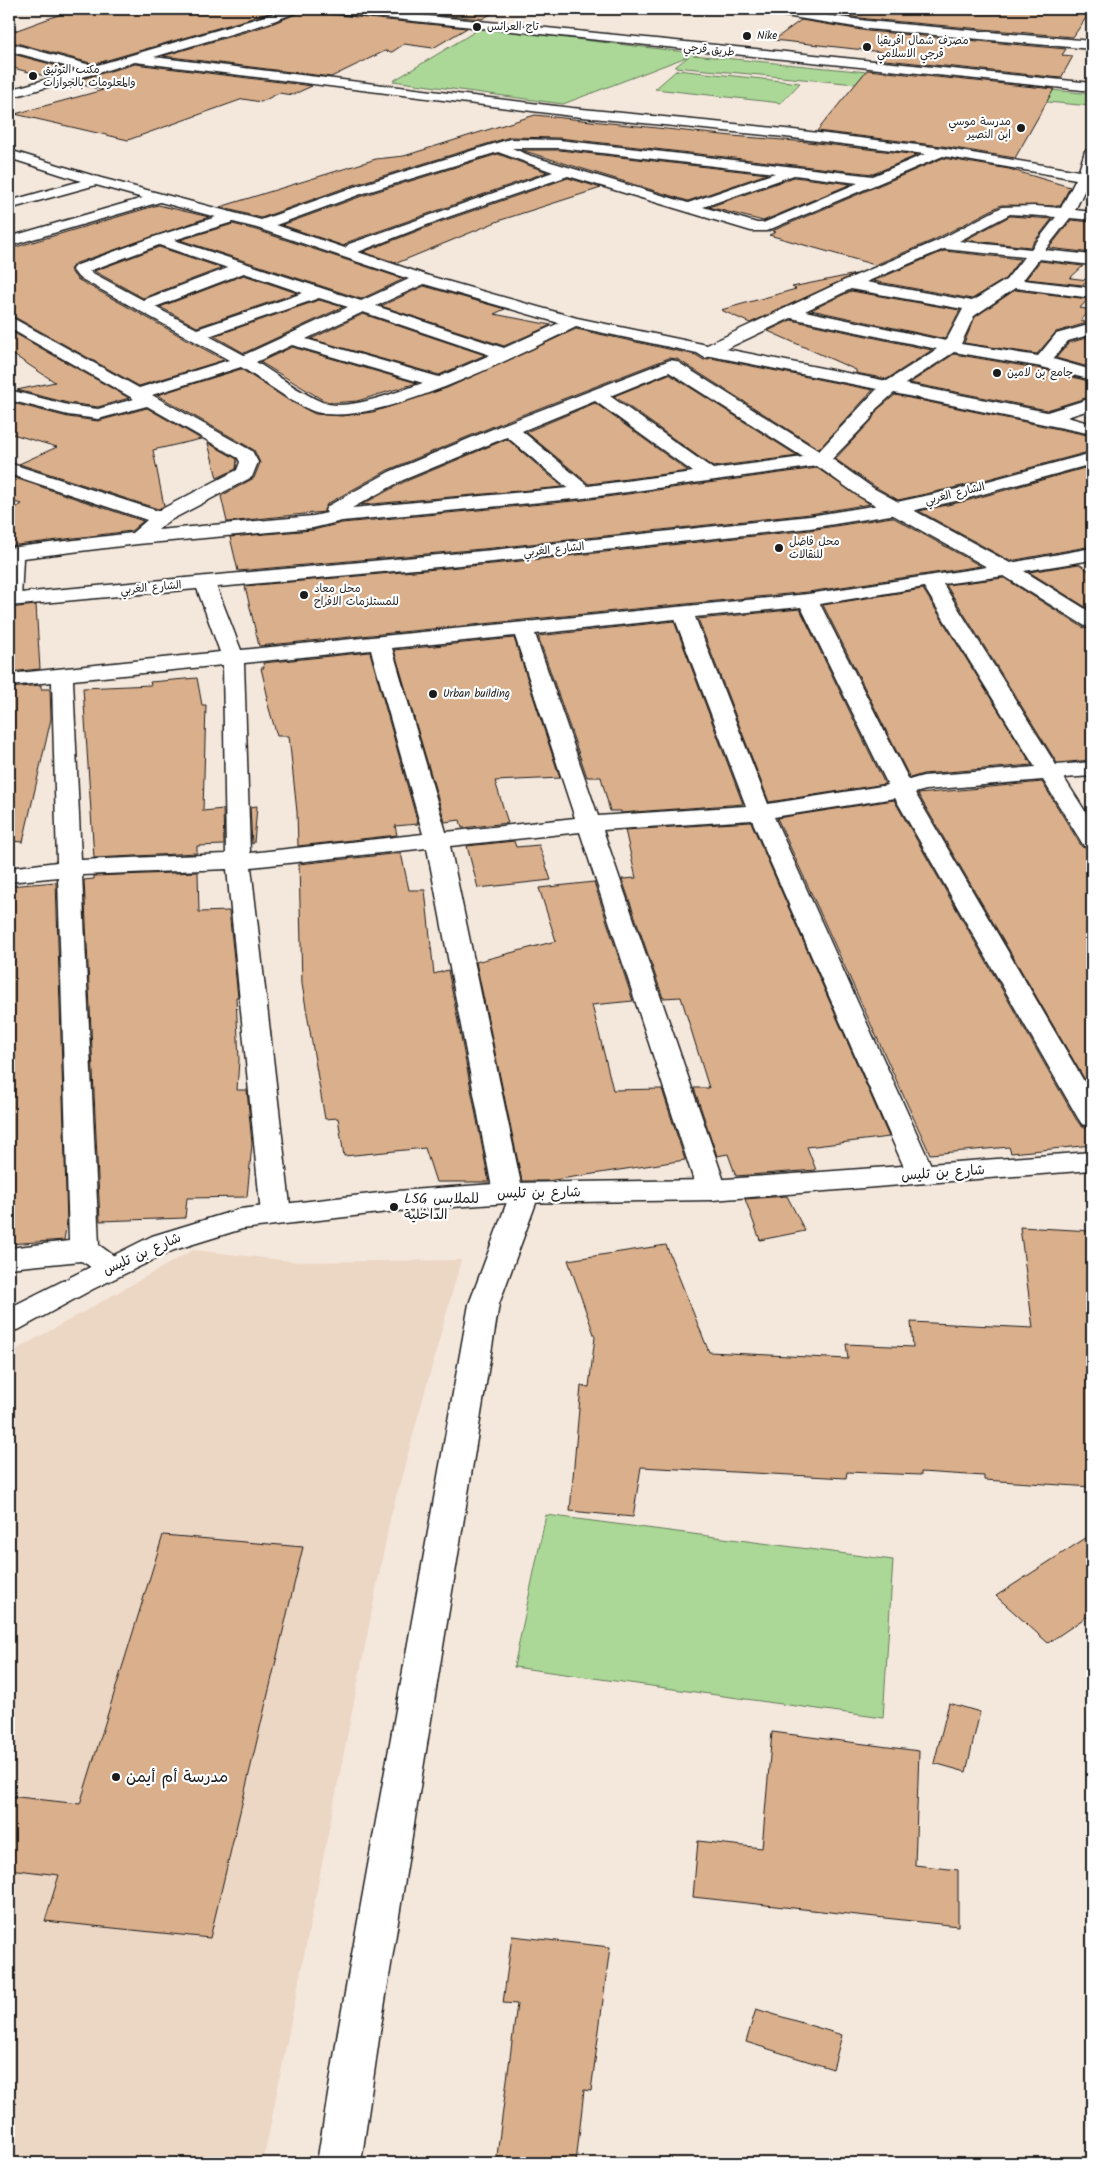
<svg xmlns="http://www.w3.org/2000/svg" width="1101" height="2172" viewBox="0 0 1101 2172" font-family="Kalam,'Playpen Sans Arabic',sans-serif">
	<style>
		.built { fill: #ecd6c4 }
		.green { fill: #abd897; stroke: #647a5a }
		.building { fill: #daaf8b; stroke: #1c1c1c }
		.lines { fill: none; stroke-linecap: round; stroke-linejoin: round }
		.street-casing { stroke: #1c1c1c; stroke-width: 3 }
		.secondary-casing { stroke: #1c1c1c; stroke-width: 3 }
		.highway-casing { stroke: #1c1c1c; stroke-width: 3 }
		.street { fill: #fff; fill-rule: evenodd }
		.secondary { fill: #fff; fill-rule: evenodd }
		.highway { fill: #fff; fill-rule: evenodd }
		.poi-dot { fill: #1c1c1c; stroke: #fff; stroke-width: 2 }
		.labels { text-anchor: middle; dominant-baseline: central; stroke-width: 4.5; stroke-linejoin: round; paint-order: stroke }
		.far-poi-label { font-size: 11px; fill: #1c1c1c; stroke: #fff; text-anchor: start }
		.far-street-label { font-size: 11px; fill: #1c1c1c; stroke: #fff }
		.street-label { font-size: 14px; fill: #1c1c1c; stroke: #fff }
		.poi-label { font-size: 14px; fill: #1c1c1c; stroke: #fff; text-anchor: start }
		.near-poi-label { font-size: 16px; fill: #1c1c1c; stroke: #fff; text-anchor: start }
	</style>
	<rect width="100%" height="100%" fill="#f4e7dc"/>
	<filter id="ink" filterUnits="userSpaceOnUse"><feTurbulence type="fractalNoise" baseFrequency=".02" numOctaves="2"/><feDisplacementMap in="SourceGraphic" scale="10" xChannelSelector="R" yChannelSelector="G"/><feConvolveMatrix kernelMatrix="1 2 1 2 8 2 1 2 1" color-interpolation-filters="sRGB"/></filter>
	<g filter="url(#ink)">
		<polygon class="built" points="193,1250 299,1262 461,1260 390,1519 263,2163 9,2163 9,1354"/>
		<g class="green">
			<polygon points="481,28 694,53 693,55 1092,94 1092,104 1090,106 675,67 689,56 563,104 393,81"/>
			<polygon points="677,70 800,83 781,103 655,89"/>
			<polygon points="546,1515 893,1560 883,1718 514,1667"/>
		</g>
		<g class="building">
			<polygon points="75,9 283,9 94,64 9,41 9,33"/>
			<polygon points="308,9 319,9 327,14 467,28 433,48 404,44 392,52 385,51 331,77 163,56 269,25"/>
			<polygon points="375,9 500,9 482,19"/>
			<polygon points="816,9 1092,9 1073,37 868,19 813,11"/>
			<polygon points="801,20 868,31 1066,49 1062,55 1073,56 1061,78 876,59 882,52 774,40"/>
			<polygon points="9,53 73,70 49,77 9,67"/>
			<polygon points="135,64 312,86 292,95 279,93 261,102 243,99 128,140 15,114 103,90 71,82"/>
			<polygon points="867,70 1054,89 1015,158 942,146 817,131"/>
			<polygon points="535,115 732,136 808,142 918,155 873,174 559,138 510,137 350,186 261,218 220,207 376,159 404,156"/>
			<polygon points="521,150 559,150 767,174 688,201"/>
			<polygon points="498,154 547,172 348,242 344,246 282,225 362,196"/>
			<polygon points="943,158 1009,169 1070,187 1060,206 1001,205 936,239 875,265 769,235 776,232 772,231"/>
			<polygon points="794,177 851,184 763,221 709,207"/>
			<polygon points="568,178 601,188 501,220 397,263 363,252 443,221"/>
			<polygon points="158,205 209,217 74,264 70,270 77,279 224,360 139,386 9,314 9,249"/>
			<polygon points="1010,216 1052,219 1030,247 965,240"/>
			<polygon points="1071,220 1092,222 1092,253 1049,248"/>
			<polygon points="233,224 256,230 404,279 361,299 180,240"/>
			<polygon points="159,247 222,268 143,298 94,271"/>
			<polygon points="944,251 1020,259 1005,279 972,299 873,281"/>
			<polygon points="1040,261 1083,266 1070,278 1089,280 1083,285 1026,279"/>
			<polygon points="856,274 750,323 721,310 796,289 792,287"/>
			<polygon points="244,275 297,293 197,327 160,307"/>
			<polygon points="424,286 505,309 494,314 551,325 504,346 381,306"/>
			<polygon points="1015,290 1088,299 1080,308 1091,310 1081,320 1087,323 1056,332 1037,354 964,343 975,317"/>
			<polygon points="851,291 960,310 945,339 811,310"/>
			<polygon points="319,300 343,307 244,353 214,336"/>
			<polygon points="363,314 485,355 439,375 311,339"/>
			<polygon points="791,320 932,350 887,379 856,373 856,370 768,331"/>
			<polygon points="576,329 696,355 704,360 711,358 873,390 819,449 677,359 669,358 501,423 388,470 327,504 324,512 227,522 221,496 254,478 260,463 254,450 157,395 241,369 288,400 315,414 342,416 373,412 447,388"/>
			<polygon points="9,330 129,398 98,407 68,403 17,390 55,382 9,352"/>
			<polygon points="1092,336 1092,368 1056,358 1069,343"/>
			<polygon points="292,347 417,383 357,401 332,403 323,400 260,362"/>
			<polygon points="954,354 1042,369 1092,382 1092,396 1047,410 910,383"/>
			<polygon points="669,374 798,456 713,467 614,396"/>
			<polygon points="895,395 1092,436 1092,451 962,486 898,500 874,486 835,459 871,421 877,410"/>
			<polygon points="9,402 68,417 98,421 147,408 201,439 153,450 164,506 158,509 19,464 57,447 9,433"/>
			<polygon points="595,403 688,471 589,484 526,432"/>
			<polygon points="507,439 563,487 361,505 404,482"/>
			<polygon points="208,443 237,459 236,469 217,478"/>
			<polygon points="1092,466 1092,546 1010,561 919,511 966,501"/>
			<polygon points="817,468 870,504 810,514 493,548 238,571 230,537 313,530 342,523 584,500"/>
			<polygon points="9,476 143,521 131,531 9,546 9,512 22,504 9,501"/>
			<polygon points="892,517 981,566 808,592 259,646 245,586 493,564 810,530"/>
			<polygon points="1079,564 1092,573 1092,611 1029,572"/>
			<polygon points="1004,578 1084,628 1092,630 1092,760 1057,763 946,585"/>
			<polygon points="923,589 1032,765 923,774 910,778 823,605"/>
			<polygon points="36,605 40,669 9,672 9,608"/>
			<polygon points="800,609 885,784 769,802 698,619"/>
			<polygon points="674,621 743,804 621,813 621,811 610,811 601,777 587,777 538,636"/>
			<polygon points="514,638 560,778 495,781 508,823 462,828 460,820 445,822 394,650"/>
			<polygon points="370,652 418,824 395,826 397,835 298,846 297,812 289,736 277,736 266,698 268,698 261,668 264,668 263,663"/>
			<polygon points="197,678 202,705 206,705 203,811 223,809 224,845 197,846 197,853 94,858 83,688 151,685 150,682"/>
			<polygon points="41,685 41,689 50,689 51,719 23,842 9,841 9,688"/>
			<polygon points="1042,782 1082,847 1092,850 1092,1092 918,794"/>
			<polygon points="894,800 1076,1119 1081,1126 1092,1129 1092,1145 1011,1153 1009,1147 930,1154 777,818"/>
			<polygon points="257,806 254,843 252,844 250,807"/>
			<polygon points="751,822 889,1137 807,1147 816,1170 736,1176 728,1154 717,1156 694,1088 709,1088 681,997 663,998 622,879 636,878 625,830"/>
			<polygon points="514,841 516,847 539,845 551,880 478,888 467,846"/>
			<polygon points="401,853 409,890 425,890 434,974 448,970 489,1182 436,1182 425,1148 344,1156 338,1118 325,1119 302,984 299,864"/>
			<polygon points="198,872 199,912 229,911 238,997 236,997 239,1060 237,1090 247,1090 252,1144 247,1197 187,1198 185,1218 100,1221 84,880 94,879 94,876"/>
			<polygon points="56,882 67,1222 64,1240 9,1244 9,886"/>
			<polygon points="594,882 633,1001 592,1005 613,1090 662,1089 685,1160 547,1181 522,1181 476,962 556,941 539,888"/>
			<polygon points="787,1196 805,1231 760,1240 745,1199"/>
			<polygon points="1020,1227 1092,1231 1092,1487 984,1480 984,1476 921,1472 921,1475 847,1472 846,1478 641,1467 633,1517 570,1511 581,1386 589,1387 595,1337 568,1260 666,1245 709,1352 848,1359 846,1344 913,1347 911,1322 1033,1328"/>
			<polygon points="1092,1534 1092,1613 1048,1643 996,1596"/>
			<polygon points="163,1535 303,1547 210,1938 45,1921 59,1875 9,1869 9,1796 80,1804"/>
			<polygon points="949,1703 980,1712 966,1772 934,1763"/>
			<polygon points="772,1732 919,1751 915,1865 958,1870 958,1926 693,1897 698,1841 762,1848"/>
			<polygon points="512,1936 610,1947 591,2091 584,2090 576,2163 496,2163 517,2004 503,2003"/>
			<polygon points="756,2009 842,2035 833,2069 746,2042"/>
		</g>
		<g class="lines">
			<defs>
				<g id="street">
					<path d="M289,9H306L268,23L154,57L572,108L785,129L942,148L1079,171L1085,151L1092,147V181H1089L1075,210L1092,212V220L1070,218L1045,250L1092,255V265L1039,259L1023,280L1092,288V298L1015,288L974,316L961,344L1038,356L1056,334L1092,324V334L1068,341L1053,359L1092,370V380L1042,367L954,352L905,384L1047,412L1092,398V409L1067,417L1092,424V434L894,393L876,409L870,420L832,459L873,488L1010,563L1092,548V560L1024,571L1092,613V628L1085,626L1004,576L943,584L1056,765L1092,762V776L1064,778L1092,822V848L1084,846L1043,780L926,790L915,793L1092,1095V1127L1082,1124L1078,1118L895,798L774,817L935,1174L931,1181L921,1183L911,1181L907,1174L752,820L603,830L727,1190L722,1197L712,1200L702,1197L697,1190L580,832L450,846L521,1184L535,1185L540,1192L499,1304L380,2032L361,2163H317L338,2032L469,1304L507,1202L498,1200L493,1193L427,848L251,867L291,1214L286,1221L276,1224L266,1221L261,1214L227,869L82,875L99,1245L121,1261L125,1268L121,1275C98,1282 98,1269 81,1261L9,1268V1248L69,1241L58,877L9,882V868L57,862L52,682L9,686V674L220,652L195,583L198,579L205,577L212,579L215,583L241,650L808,594L987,567L859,496L817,466L584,498L342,521L313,528L138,544L23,558L21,599L18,603L9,605V548L132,533L147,520L9,474V463L158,511L237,470L240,462L238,458L147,406L98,419L68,415L9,400V390L68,405L98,409L134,399L9,328V316L139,388L229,360L78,277L72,269L75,266L154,237L216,217L160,202L9,246V237L143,198L96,185L9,209V201L81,181L9,158V150L101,178L261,220L351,188L510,139L559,140L873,176L925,154L785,137L572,116L135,62L9,98V90L80,70L9,51V43L94,66ZM512,148H559L775,173L688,203L531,156ZM498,152L553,172L349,244L345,248L276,225L361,194ZM943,156L1076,179L1061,208L1035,206L1002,207L937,241L843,281L707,345L577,318L429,276L358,252L442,219L568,176L751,231H766ZM794,175L858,183L763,223H757L703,207ZM1010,214L1056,217L1031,249L959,241ZM233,222L257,228L409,279L361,301L174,240ZM159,245L228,268L143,300L89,271ZM944,249L1024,257L1006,280L972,301L866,282ZM244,273L303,293L197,329L155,307ZM424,284L559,323L504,348L376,306ZM851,289L963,309L946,341L805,311ZM319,298L348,307L244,355L209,336ZM363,312L490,355L439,377L306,339ZM791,318L937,349L887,381L726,349ZM576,327L697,353L705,358L711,356L877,389L819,451L676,361L670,360L502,425L389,472L328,506L325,510L327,513L313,516L158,530L167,522L252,477L258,462L252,451L152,395L241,367C259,378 298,407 316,412C374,429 520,354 576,327ZM292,345L423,383C399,391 345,413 322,402C299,392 277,375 256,362ZM669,372L803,457L713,469L610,396ZM595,401L693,472L588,486L522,431ZM507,437L568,488L352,508L403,480ZM924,587L1035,767L923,776L909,780L820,604ZM801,607L888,785L768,804L695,617ZM675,619L746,806L598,816L535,634ZM515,636L575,818L446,832L392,648ZM371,650L423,834L250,853L244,663ZM223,665L226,854L81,860L73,680Z"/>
					<polygon points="783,9 868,21 1092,41 1092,49 868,29 779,15 777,13"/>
				</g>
				<g id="secondary">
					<polygon points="1092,453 1092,464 965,499 897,514 810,528 493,562 9,606 9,594 493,550 810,516 897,502 962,488"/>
					<polygon points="1092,1152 1092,1170 712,1200 508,1203 397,1211 242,1229 174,1250 93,1289 20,1329 9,1332 9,1308 152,1236 240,1209 397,1191 508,1183 712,1180"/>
				</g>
				<polygon id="highway" points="321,9 359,9 1092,83 1092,91 327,12"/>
			</defs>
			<use href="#street" class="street-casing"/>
			<use href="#secondary" class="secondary-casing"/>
			<use href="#highway" class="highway-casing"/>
			<use href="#street" class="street"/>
			<use href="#secondary" class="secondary"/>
			<use href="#highway" class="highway"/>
		</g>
	</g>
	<g class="poi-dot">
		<circle cx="477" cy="27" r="5"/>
		<circle cx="747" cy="36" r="5"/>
		<circle cx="867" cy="47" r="5"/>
		<circle cx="33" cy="76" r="5"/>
		<circle cx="1021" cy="128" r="5"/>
		<circle cx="997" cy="373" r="5"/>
		<circle cx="779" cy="548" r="5"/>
		<circle cx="304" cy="595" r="5"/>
		<circle cx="433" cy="694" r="5"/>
		<circle cx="394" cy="1207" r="5"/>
		<circle cx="116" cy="1777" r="5"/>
	</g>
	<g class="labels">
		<g class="far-poi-label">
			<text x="487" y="27">تاج العرائس</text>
			<text x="757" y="36">Nike</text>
			<text x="877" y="41">مصرف شمال افريقيا<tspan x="877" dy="13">قرجي الاسلامي</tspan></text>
			<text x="43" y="70">مكتب التوثيق<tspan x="43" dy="13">والمعلومات بالجوازات</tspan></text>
			<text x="1011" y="122" text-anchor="end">مدرسة موسي<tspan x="1011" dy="13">ابن النصير</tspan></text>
			<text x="1007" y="373">جامع بن لامين</text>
			<text x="789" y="542">محل فاضل<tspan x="789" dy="13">للنقالات</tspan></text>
			<text x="314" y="589">محل معاد<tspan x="314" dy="13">للمستلزمات الافراح</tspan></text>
			<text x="443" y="694">Urban building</text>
		</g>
		<g class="far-street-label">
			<text transform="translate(709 50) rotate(6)">طريق قرجي</text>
			<text transform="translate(955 494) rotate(-14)">الشارع الغربي</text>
			<text transform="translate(554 550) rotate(-6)">الشارع الغربي</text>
			<text transform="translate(151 588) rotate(-5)">الشارع الغربي</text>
		</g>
		<g class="street-label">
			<text transform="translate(943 1173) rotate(-4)">شارع بن تليس</text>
			<text transform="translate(539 1193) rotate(-1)">شارع بن تليس</text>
			<text transform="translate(142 1254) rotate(-24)">شارع بن تليس</text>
		</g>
		<g class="poi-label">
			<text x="404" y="1199">LSG للملابس<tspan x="404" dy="16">الداخلية</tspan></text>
		</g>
		<g class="near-poi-label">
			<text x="126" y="1777">مدرسة أم أيمن</text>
		</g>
	</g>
	<rect width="1101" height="2172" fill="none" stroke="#fff" stroke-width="30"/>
	<rect x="15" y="15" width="1071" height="2142" fill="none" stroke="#1c1c1c" stroke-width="2" filter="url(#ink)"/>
</svg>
